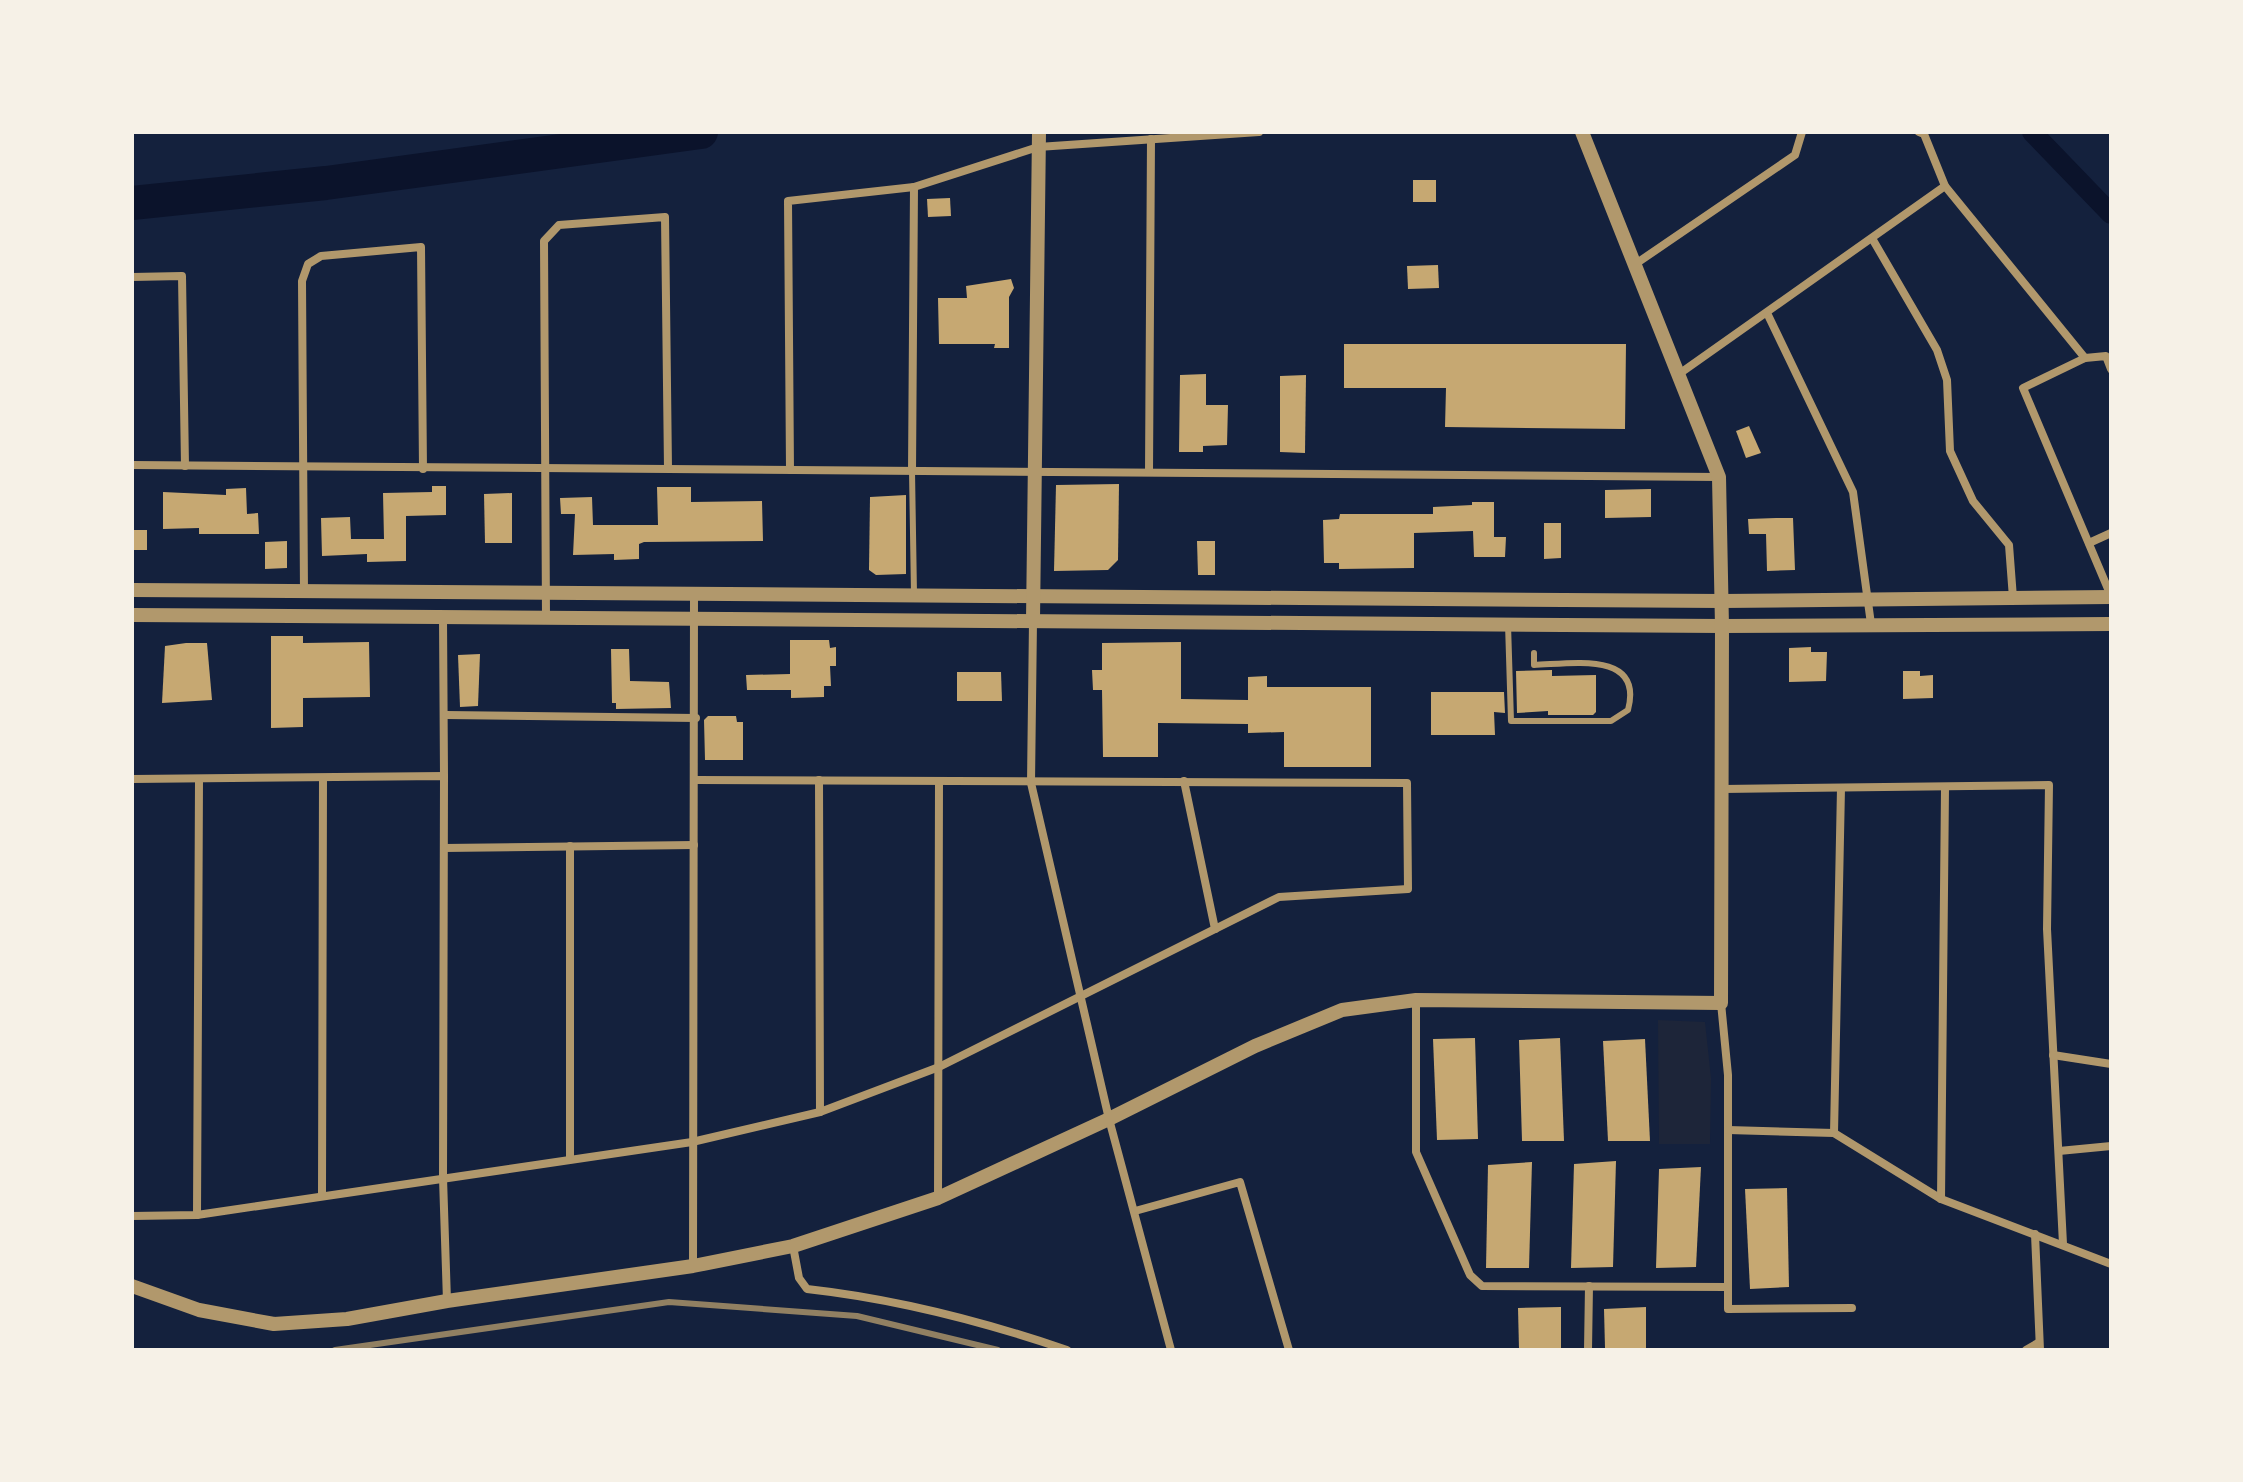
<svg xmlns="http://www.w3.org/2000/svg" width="2243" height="1482" viewBox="0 0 2243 1482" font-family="Rubik,sans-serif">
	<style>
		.green { fill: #1d2539 }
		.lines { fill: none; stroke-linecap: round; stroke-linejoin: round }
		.canal { stroke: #0b132b; stroke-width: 20 }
		.river { stroke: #0b132b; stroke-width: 34 }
		.building { fill: #c6a872 }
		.service { stroke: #b1986c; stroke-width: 6 }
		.minor { stroke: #b1986c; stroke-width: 8 }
		.tertiary { stroke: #b1986c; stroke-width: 14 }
		.rail { stroke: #918062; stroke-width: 6 }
	</style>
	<rect width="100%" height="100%" fill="#14213d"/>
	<polygon class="green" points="1658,1020 1705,1022 1711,1078 1710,1144 1659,1144"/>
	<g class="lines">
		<polyline class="canal" points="2032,132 2111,214"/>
		<polyline class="river" points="132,203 326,183 701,132"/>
	</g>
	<g class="building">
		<rect x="1413" y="180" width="23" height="22"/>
		<polygon points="950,198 951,216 928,217 927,199"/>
		<polygon points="1438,265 1439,288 1408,289 1407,266"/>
		<polygon points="1011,279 1014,288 1009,297 1009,348 994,348 995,344 939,344 938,298 967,298 966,286"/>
		<polygon points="1344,344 1626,344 1625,429 1445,427 1446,388 1344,388"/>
		<polygon points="1206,374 1206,405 1228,405 1227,445 1203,446 1203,452 1179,452 1180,375"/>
		<polygon points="1306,375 1305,453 1280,452 1280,376"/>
		<polygon points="1749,426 1761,453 1746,458 1736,431"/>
		<polygon points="1119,484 1118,560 1108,570 1054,571 1056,485"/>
		<polygon points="432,486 446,486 446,515 406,516 406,561 367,562 367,554 322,556 321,518 350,517 351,539 384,539 383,493 432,492"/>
		<polygon points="657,487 691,487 691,502 762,501 763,541 644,542 639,544 639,559 614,560 614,554 573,555 575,514 561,514 560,498 592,497 593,525 658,525"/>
		<polygon points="246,488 247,514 258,513 259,534 199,534 199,528 163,529 163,492 226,495 226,489"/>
		<polygon points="1651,489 1651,517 1605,518 1605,490"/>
		<polygon points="512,493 512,543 485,543 484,494"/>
		<polygon points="906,495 906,574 876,575 869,570 870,497"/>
		<polygon points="1472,502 1494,502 1494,537 1506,537 1505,557 1474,557 1473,531 1414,533 1414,568 1339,569 1339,563 1324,563 1323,520 1339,519 1340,514 1433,514 1433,507 1472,505"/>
		<polygon points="1776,518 1793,518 1795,570 1767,571 1766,534 1749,534 1748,519"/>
		<polygon points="1544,523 1561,523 1561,558 1544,559"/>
		<rect x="132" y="530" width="15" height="20"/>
		<polygon points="287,541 287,568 265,569 265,542"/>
		<polygon points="1197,541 1215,541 1215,575 1198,575"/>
		<polygon points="271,636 303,636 303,643 369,642 370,697 303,698 303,727 271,728"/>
		<polygon points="790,640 829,640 830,648 836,647 836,666 830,666 831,686 824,686 824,697 791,698 791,690 747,690 746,675 790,674"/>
		<polygon points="1181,642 1181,699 1248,700 1248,677 1267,676 1267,687 1371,687 1371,767 1284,767 1284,732 1248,733 1248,724 1158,723 1158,757 1103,757 1102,690 1093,690 1092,670 1102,670 1102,643"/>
		<polygon points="186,643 207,643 212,700 162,703 165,646"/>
		<polygon points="1811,647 1811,652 1827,652 1826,681 1789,682 1789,648"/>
		<polygon points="611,649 629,649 630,681 669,682 671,708 616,709 616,703 612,703"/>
		<polygon points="480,654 478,706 460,707 458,655"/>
		<polygon points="1552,670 1552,676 1596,675 1596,712 1593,715 1548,715 1548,711 1517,713 1516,671"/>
		<polygon points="1903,671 1920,671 1920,676 1933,675 1933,698 1903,699"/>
		<polygon points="957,672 1001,672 1002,701 957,701"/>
		<polygon points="1431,692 1504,692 1505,713 1494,712 1495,735 1431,735"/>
		<polygon points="708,716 736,716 737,722 743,722 743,760 705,760 704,720"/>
		<polygon points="1475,1038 1478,1139 1437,1140 1433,1039"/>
		<polygon points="1560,1038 1564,1141 1522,1141 1519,1040"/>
		<polygon points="1645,1039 1650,1141 1608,1141 1603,1041"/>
		<polygon points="1616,1161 1613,1267 1571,1268 1574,1164"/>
		<polygon points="1532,1162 1529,1268 1486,1268 1488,1165"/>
		<polygon points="1701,1167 1696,1267 1656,1268 1659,1169"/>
		<polygon points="1787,1188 1789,1287 1750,1289 1745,1189"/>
		<polygon points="1561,1307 1561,1350 1519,1349 1518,1308"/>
		<polygon points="1646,1307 1646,1350 1605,1348 1604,1309"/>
	</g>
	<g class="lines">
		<g class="service">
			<polyline points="912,471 914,594"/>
			<path d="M1508,624L1511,721H1611L1628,710C1644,650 1570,664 1534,665V653"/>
		</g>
		<g class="minor">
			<polyline points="1919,132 1924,134 1945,186 2085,358"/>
			<polyline points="1873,240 1937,350 1947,380 1950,451 1973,501 2009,545 2013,598"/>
			<polyline points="1634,265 1795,155 1802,132"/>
			<polyline points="132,277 182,276 185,466"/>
			<polyline points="1768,315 1853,492 1871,624"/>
			<polyline points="2111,369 2106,356 2085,358 2023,388 2111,596"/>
			<polyline points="1679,374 1945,186"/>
			<polyline points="132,465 1719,477"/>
			<polyline points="790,470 788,201 914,187 1038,147 1259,132"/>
			<polyline points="912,471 914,187"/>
			<polyline points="1149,472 1151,139"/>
			<polyline points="2089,543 2111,533"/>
			<polyline points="304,592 302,281 308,264 321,256 421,247 423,469"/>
			<polyline points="443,618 444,776"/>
			<polyline points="546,618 544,241 559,225 665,217 668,468"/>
			<polyline points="1033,621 1031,783 1109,1119 1171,1350"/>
			<polyline points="446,715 696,718"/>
			<polyline points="132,779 444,776 443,1178 447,1301"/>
			<polyline points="819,780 820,1112"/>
			<polyline points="1184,781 1215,929"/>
			<polyline points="1723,789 2049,785 2047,929 2063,1244"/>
			<polyline points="570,846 570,1158"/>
			<polyline points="444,848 694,845"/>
			<polyline points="1416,1000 1416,1152 1470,1275 1482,1286 1728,1287"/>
			<polyline points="1721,1003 1728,1075 1728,1309 1852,1308"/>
			<polyline points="2053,1055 2111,1064"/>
			<polyline points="1728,1130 1834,1133 1941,1199 2111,1264"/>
			<polyline points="1834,1133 1841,788"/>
			<polyline points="2059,1151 2111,1146"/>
			<polyline points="322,1195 323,778"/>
			<polyline points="938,1198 939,783"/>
			<polyline points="1941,1199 1945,788"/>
			<polyline points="1135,1211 1240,1182 1289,1350"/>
			<polyline points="197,1215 199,781"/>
			<polyline points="132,1216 197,1215 692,1142 820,1112 939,1067 1279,897 1408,889 1407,783 696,780"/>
			<polyline points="2035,1234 2040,1350"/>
			<path d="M793,1246L799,1278L807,1289C897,1299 982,1321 1067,1350"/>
			<polyline points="693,1266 694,595"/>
			<polyline points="1588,1350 1589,1286"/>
			<polyline points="2026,1350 2038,1343"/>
		</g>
		<g class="tertiary">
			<polyline points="132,590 1722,601 2111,597"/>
			<polyline points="132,615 1722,626 2111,624"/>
			<polyline points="1033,620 1039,132"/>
			<polyline points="132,1286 199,1310 274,1324 347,1319 447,1301 693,1266 793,1246 938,1198 1109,1119 1255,1046 1342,1010 1416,1000 1721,1003 1722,626 1719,477 1582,132"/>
		</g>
		<polyline class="rail" points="335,1350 669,1302 857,1316 998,1350"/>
	</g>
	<rect width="2243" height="1482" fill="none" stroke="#f6f1e7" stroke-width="268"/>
</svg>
